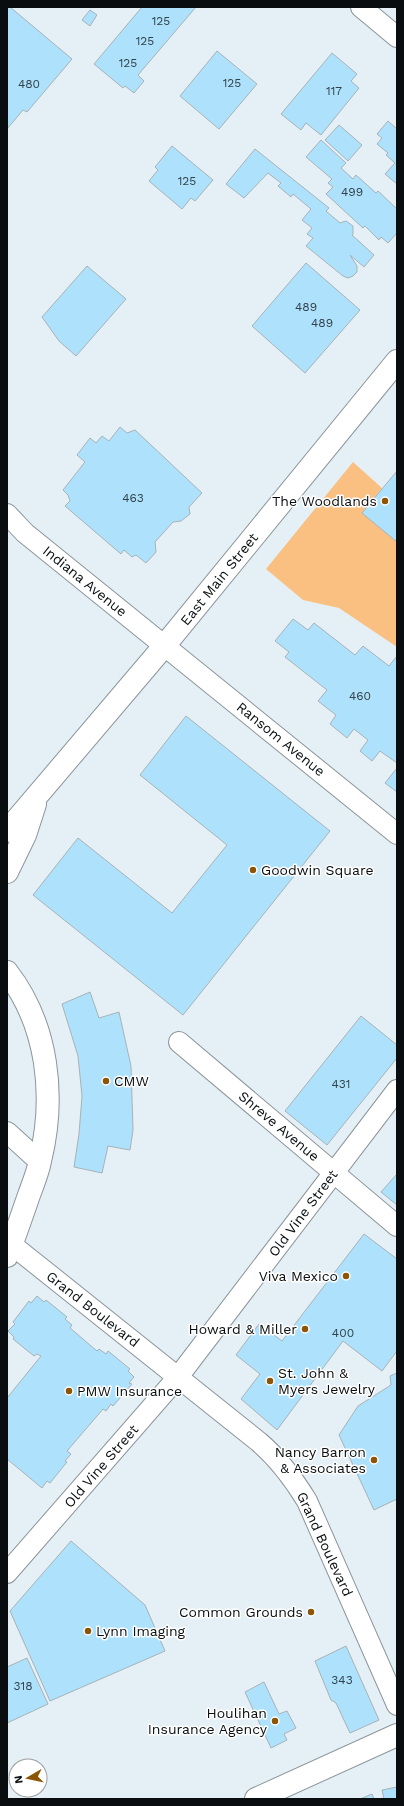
<svg xmlns="http://www.w3.org/2000/svg" width="404" height="1806" viewBox="0 0 404 1806" font-family="'Work Sans',sans-serif">
	<style>
		.green { fill: #fac082 }
		.building { fill: #aee2fc; stroke: #a7b2b7 }
		.lines { fill: none; stroke-linecap: round; stroke-linejoin: round }
		.minor-casing { stroke: #8b959a; stroke-width: 22 }
		.primary-casing { stroke: #8b959a; stroke-width: 24 }
		.minor { stroke: #fff; stroke-width: 20 }
		.primary { stroke: #fff; stroke-width: 22 }
		.poi-dot { fill: #8b5505; stroke: #fff; stroke-width: 1.5 }
		.labels { text-anchor: middle; dominant-baseline: central; stroke-width: 3; stroke-linejoin: round; paint-order: stroke }
		.number-label { font-size: 12px; fill: #32424a }
		.poi-label { font-size: 14px; fill: #090d0f; stroke: #fff; text-anchor: end }
		.street-label { font-size: 14px; fill: #090d0f; stroke: #fff }
	</style>
	<rect width="100%" height="100%" fill="#e5f0f6"/>
	<polygon class="green" points="353,462 382,488 362,513 397,542 397,647 339,608 303,600 266,569"/>
	<g class="building">
		<polygon points="7,7 10,7 72,59 27,112 23,110 7,129"/>
		<polygon points="142,7 196,7 138,75 144,81 134,93 125,86 123,88 94,64"/>
		<polygon points="90,10 97,15 90,26 82,20"/>
		<polygon points="217,51 257,84 219,129 180,96"/>
		<polygon points="332,53 357,74 351,81 359,88 321,135 306,123 301,130 281,114"/>
		<polygon points="388,121 397,129 397,184 385,174 395,163 386,155 388,153 377,144 382,138 377,134"/>
		<polygon points="339,125 362,145 348,161 325,140"/>
		<polygon points="321,140 346,163 341,168 353,179 356,175 376,193 378,191 397,209 397,233 388,243 381,237 379,240 365,226 363,228 326,194 333,187 328,183 332,179 306,157"/>
		<polygon points="172,146 213,180 195,201 191,198 182,209 149,181 158,170 155,167"/>
		<polygon points="255,149 329,208 326,211 340,223 346,221 353,226 353,234 352,235 374,255 364,267 350,255 357,266 357,272 353,276 348,278 343,276 306,246 313,238 307,234 312,228 302,220 311,209 293,194 291,197 278,186 281,183 268,173 244,198 226,184"/>
		<polygon points="306,263 360,310 305,373 252,326"/>
		<polygon points="87,266 126,299 76,356 59,341 42,317"/>
		<polygon points="120,427 127,433 135,430 202,493 189,507 190,514 181,521 173,522 155,542 156,552 146,563 136,555 132,557 124,550 121,554 65,506 70,501 68,495 63,490 85,462 77,455 90,438 96,443 102,436 109,441"/>
		<polygon points="397,471 397,542 362,513"/>
		<polygon points="293,619 308,630 314,623 355,655 363,646 389,666 397,656 397,763 380,751 372,761 360,751 368,740 354,729 347,738 330,724 336,715 318,701 327,690 285,657 289,652 275,641"/>
		<polygon points="186,716 330,831 183,1015 33,895 78,838 172,913 227,845 140,775"/>
		<polygon points="397,768 397,792 385,783"/>
		<polygon points="90,992 99,1018 119,1012 131,1066 133,1130 130,1150 108,1146 102,1173 74,1167 79,1134 82,1096 78,1056 62,1004"/>
		<polygon points="361,1016 397,1045 397,1058 327,1145 285,1111"/>
		<polygon points="397,1174 397,1205 381,1192"/>
		<polygon points="364,1234 397,1259 397,1351 382,1371 343,1341 277,1430 241,1399 260,1374 236,1355 259,1324 282,1341"/>
		<polygon points="37,1296 44,1302 46,1300 67,1317 65,1319 72,1325 70,1328 97,1351 99,1349 106,1354 108,1351 130,1369 128,1371 134,1377 129,1383 132,1384 113,1406 111,1404 106,1411 103,1409 67,1451 71,1454 65,1461 67,1462 50,1483 47,1481 42,1488 7,1459 7,1398 41,1356 37,1354 34,1356 13,1339 14,1337 8,1331 15,1324 13,1322 29,1301 31,1303"/>
		<polygon points="397,1373 397,1499 374,1510 339,1435 358,1406 391,1385 390,1376"/>
		<polygon points="71,1541 145,1605 165,1651 50,1701 10,1611"/>
		<polygon points="346,1646 379,1720 350,1733 336,1703 331,1700 315,1661"/>
		<polygon points="27,1658 48,1704 7,1723 7,1667"/>
		<polygon points="264,1682 279,1714 287,1711 296,1728 284,1734 287,1740 271,1748 245,1692"/>
		<polygon points="397,1787 397,1799 384,1799 382,1790"/>
		<polygon points="372,1794 374,1799 360,1799"/>
	</g>
	<g class="lines">
		<defs>
			<g id="minor">
				<polyline points="361,7 397,37"/>
				<polyline points="7,514 25,533 397,834"/>
				<polyline points="179,1042 397,1226"/>
				<polyline points="7,1132 40,1162"/>
				<path d="M11,1244L259,1442C279,1459 293,1478 307,1501L397,1705"/>
				<polyline points="7,1573 178,1377 397,1090"/>
			</g>
			<g id="primary">
				<polyline points="7,831 165,645 397,361"/>
				<polyline points="7,872 25,835 35,804"/>
				<path d="M7,972C48,1025 56,1096 40,1161C38,1172 33,1184 29,1195C22,1215 15,1236 7,1256"/>
				<polyline points="256,1799 397,1735"/>
			</g>
		</defs>
		<use href="#minor" class="minor-casing"/>
		<use href="#primary" class="primary-casing"/>
		<use href="#minor" class="minor"/>
		<use href="#primary" class="primary"/>
	</g>
	<g class="poi-dot">
		<circle cx="385" cy="501" r="4"/>
		<circle cx="253" cy="870" r="4"/>
		<circle cx="106" cy="1081" r="4"/>
		<circle cx="346" cy="1276" r="4"/>
		<circle cx="305" cy="1329" r="4"/>
		<circle cx="270" cy="1381" r="4"/>
		<circle cx="69" cy="1391" r="4"/>
		<circle cx="374" cy="1460" r="4"/>
		<circle cx="311" cy="1612" r="4"/>
		<circle cx="88" cy="1631" r="4"/>
		<circle cx="275" cy="1721" r="4"/>
	</g>
	<g class="labels">
		<g class="number-label">
			<text x="161" y="21">125</text>
			<text x="145" y="41">125</text>
			<text x="128" y="63">125</text>
			<text x="232" y="83">125</text>
			<text x="29" y="84">480</text>
			<text x="334" y="91">117</text>
			<text x="187" y="181">125</text>
			<text x="352" y="192">499</text>
			<text x="306" y="307">489</text>
			<text x="322" y="323">489</text>
			<text x="133" y="498">463</text>
			<text x="360" y="696">460</text>
			<text x="341" y="1084">431</text>
			<text x="343" y="1333">400</text>
			<text x="342" y="1680">343</text>
			<text x="23" y="1686">318</text>
		</g>
		<g class="poi-label">
			<text x="377" y="501">The Woodlands</text>
			<text x="261" y="870" text-anchor="start">Goodwin Square</text>
			<text x="114" y="1081" text-anchor="start">CMW</text>
			<text x="338" y="1276">Viva Mexico</text>
			<text x="297" y="1329">Howard &amp; Miller</text>
			<text x="278" y="1373" text-anchor="start">St. John &amp;<tspan x="278" dy="16">Myers Jewelry</tspan></text>
			<text x="77" y="1391" text-anchor="start">PMW Insurance</text>
			<text x="366" y="1452">Nancy Barron<tspan x="366" dy="16">&amp; Associates</tspan></text>
			<text x="303" y="1612">Common Grounds</text>
			<text x="96" y="1631" text-anchor="start">Lynn Imaging</text>
			<text x="267" y="1713">Houlihan<tspan x="267" dy="16">Insurance Agency</tspan></text>
		</g>
		<g class="street-label">
			<text transform="translate(219 579) rotate(-51)">East Main Street</text>
			<text transform="translate(85 581) rotate(39)">Indiana Avenue</text>
			<text transform="translate(281 739) rotate(39)">Ransom Avenue</text>
			<text transform="translate(279 1126) rotate(40)">Shreve Avenue</text>
			<text transform="translate(303 1213) rotate(-53)">Old Vine Street</text>
			<text transform="translate(93 1309) rotate(38)">Grand Boulevard</text>
			<text transform="translate(101 1466) rotate(-49)">Old Vine Street</text>
			<text transform="translate(325 1544) rotate(65)">Grand Boulevard</text>
		</g>
	</g>
	<rect width="404" height="1806" fill="none" stroke="#090d0f" stroke-width="16"/>
	<g transform="translate(28 1778) rotate(261)"><circle r="19" fill="#ffffff" stroke="#9d9e9f"/>
	<path d="M0-3L7 15L0 10L-7 15Z" fill="#8b5505"/>
	<text y="-6" font-size="11" font-weight="bold" text-anchor="middle" fill="#090d0f">N</text>
	</g>
</svg>
